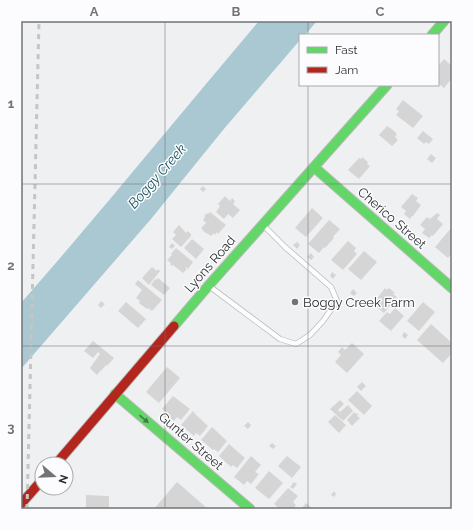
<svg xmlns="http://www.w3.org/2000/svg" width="473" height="530" viewBox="0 0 473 530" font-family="Raleway,sans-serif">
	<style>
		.water { fill: #aac8d1 }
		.building { fill: #d5d5d6 }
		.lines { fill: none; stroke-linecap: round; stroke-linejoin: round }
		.lane-casing { stroke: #bbbbbd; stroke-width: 6 }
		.fast-casing { stroke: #bbbbbd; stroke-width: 11 }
		.jam-casing { stroke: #bbbbbd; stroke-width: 11 }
		.lane { stroke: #fdfdfd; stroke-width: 4.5 }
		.fast { stroke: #63d668; stroke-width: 9 }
		.jam { stroke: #b3261e; stroke-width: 9 }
		.rail { stroke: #c4c5c6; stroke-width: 3; stroke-dasharray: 5 5; stroke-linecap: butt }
		.oneway { fill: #467a49 }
		.grid { fill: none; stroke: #727374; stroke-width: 1; stroke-opacity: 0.55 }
		.poi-dot { fill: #727374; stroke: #fcfcfe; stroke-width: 1.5 }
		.labels { text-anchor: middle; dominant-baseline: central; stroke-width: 3; stroke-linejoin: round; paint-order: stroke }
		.street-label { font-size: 13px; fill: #2e2f30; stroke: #fcfcfe }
		.poi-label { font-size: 13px; fill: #2e2f30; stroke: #fcfcfe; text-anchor: start }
		.water-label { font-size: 14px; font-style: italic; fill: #175260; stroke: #fcfcfe }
		.neatline { fill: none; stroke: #727374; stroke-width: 1.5 }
		.grid-label { font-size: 13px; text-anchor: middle; font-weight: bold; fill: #727374 }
	</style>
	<rect width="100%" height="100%" fill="#eff0f2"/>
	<path class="water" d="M259,21H317L305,35H300V40L223,130L151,219L21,369V303C102,211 179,115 259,21Z"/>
	<g class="building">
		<polygon points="444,59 452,66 452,78 444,88 438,83 438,66"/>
		<polygon points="403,100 423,116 413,128 396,115 399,111 396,109"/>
		<polygon points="387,126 393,130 397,134 395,137 398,140 392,146 379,135"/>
		<polygon points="423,131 433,139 429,144 426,142 424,144 417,138"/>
		<polygon points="431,154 436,158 432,163 427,159"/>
		<polygon points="362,157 368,162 367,164 370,166 359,179 348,170 359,158 361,159"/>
		<polygon points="203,186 206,189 203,192 200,189"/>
		<polygon points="412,194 418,198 416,201 421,205 413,216 412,216 410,219 404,214 406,211 401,207"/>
		<polygon points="225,196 230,201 232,198 235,201 233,204 240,210 233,218 228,214 224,219 216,212 220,206 218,204"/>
		<polygon points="312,208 323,218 306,237 295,228"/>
		<polygon points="210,212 226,225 218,234 217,232 215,235 214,233 211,236 203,231 203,230 201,228 206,223 203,220 205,217 204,216 207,213 208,214"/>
		<polygon points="437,213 440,215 437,219 443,224 433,236 432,235 429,238 422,233 425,229 420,225 427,217 430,219"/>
		<polygon points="329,220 340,229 333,237 334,238 325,248 324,247 319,253 308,244"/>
		<polygon points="179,225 186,233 188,231 191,234 191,236 181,247 172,239 176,235 173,232"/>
		<polygon points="452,227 452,253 448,258 435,247"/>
		<polygon points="192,239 204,249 196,259 184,248"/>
		<polygon points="348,241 356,248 354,251 357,254 343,270 331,260"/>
		<polygon points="297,242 300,245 297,249 293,245"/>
		<polygon points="172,243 175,246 172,249 169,247"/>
		<polygon points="176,248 193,262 188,269 186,267 185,268 187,269 183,273 173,265 172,266 170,264 171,263 167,260 172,255 171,254"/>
		<polygon points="364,251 377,262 361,280 348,269"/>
		<polygon points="311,253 314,257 311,260 307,257"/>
		<polygon points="152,267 157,271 158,269 160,271 149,285 142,278"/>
		<polygon points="332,272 336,275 333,279 330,276"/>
		<polygon points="158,278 170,288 164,295 151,285 155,279 156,280"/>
		<polygon points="138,280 162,300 152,311 148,308 147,309 139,303 140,301 136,298 142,290 135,284"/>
		<polygon points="385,288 387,290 389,288 395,293 393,294 397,297 384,313 373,304"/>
		<polygon points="353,289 357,293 354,296 350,293"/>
		<polygon points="101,301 105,304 101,308 98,305"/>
		<polygon points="409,301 413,305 410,309 405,306"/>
		<polygon points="126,302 146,319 138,328 118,311"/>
		<polygon points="423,302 435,312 419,331 407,321"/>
		<polygon points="395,308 404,316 391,331 379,321 387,312 390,314"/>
		<polygon points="431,324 452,343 452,353 443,363 417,340"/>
		<polygon points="404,332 408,335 405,339 402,336"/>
		<polygon points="93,341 114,358 107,366 106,365 101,371 101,370 97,375 90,368 100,354 98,352 93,358 84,351"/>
		<polygon points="352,343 364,354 347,373 335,362 341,355 338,352 342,347 345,350"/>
		<polygon points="167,367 180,378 159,403 146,392"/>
		<polygon points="362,382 366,386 361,391 357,387"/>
		<polygon points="357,391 372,406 364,415 348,400"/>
		<polygon points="173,396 190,409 181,420 177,417 174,421 170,418 171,416 162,409"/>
		<polygon points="340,400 344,404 338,410 340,412 348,405 353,411 343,421 330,409"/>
		<polygon points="193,411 195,413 194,413 208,426 200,436 196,433 194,436 181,425"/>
		<polygon points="354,412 356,414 357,413 358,415 357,416 360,418 352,426 347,420"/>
		<polygon points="335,415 346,425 339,433 328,422"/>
		<polygon points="248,422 251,425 248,429 244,426"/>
		<polygon points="212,427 227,441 218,452 214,449 213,450 201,440"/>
		<polygon points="272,443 276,446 273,449 269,446"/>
		<polygon points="229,444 245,458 237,468 233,465 231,467 219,456"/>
		<polygon points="251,456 261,465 255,472 259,474 251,484 247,481 244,485 234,477"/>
		<polygon points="287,456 301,467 292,478 278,466"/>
		<polygon points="269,471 283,483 269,499 255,488"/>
		<polygon points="177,482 208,509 154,509"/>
		<polygon points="294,482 297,484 293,489 290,487"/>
		<polygon points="288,488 298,496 293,502 296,505 293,509 280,509 274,504"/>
		<polygon points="334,491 336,494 334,497 331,495"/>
		<polygon points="86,495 109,496 109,509 86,509"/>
		<polygon points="306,503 313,509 301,509"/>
	</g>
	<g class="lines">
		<defs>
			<polyline id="lane" points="209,286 280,339 296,344 310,335 323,321 337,301 331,287 285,247 264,226"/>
			<g id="fast">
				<polyline points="432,35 444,21"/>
				<polyline points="314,167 452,288"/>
				<polyline points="174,326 209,285 387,85"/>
				<polyline points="115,394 250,509"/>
			</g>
			<g id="jam">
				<polyline points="56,464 174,326"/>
				<polyline points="21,504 42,480"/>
			</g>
		</defs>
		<use href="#lane" class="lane-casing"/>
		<use href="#fast" class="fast-casing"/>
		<use href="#jam" class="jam-casing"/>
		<use href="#lane" class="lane"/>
		<use href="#fast" class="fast"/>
		<use href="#jam" class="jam"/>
		<polyline class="rail" points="27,509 39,21"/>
	</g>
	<defs><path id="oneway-solid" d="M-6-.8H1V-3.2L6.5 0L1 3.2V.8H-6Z"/></defs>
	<use class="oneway" href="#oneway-solid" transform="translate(144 419) rotate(40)"/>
	<path class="grid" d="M165,21V509M308,21V35M308,85V509M21,184H452M21,346H452"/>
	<circle class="poi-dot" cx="295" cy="302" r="4"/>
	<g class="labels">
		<g class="street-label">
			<text transform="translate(392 218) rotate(41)">Cherico Street</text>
			<text transform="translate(210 264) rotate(-49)">Lyons Road</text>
			<text transform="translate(191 441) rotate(41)">Gunter Street</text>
		</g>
		<g class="poi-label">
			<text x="303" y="302">Boggy Creek Farm</text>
		</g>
		<g class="water-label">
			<text transform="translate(157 176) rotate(-49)">Boggy Creek</text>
		</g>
	</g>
	<rect width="473" height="530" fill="none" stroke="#fcfcfe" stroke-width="44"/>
	<rect x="299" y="34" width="140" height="52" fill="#fcfcfe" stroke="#aaaaac"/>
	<rect x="307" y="47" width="20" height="6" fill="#63d668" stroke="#aaaaac"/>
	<text x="335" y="54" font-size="12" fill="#2e2f30">Fast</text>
	<rect x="307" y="67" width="20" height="6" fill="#b3261e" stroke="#aaaaac"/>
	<text x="335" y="74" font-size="12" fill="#2e2f30">Jam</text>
	<g transform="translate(54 476) rotate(109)"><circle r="19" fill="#fcfcfe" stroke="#aaaaac"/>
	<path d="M0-3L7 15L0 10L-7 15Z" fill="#727374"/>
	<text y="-6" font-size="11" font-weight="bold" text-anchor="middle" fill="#2e2f30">N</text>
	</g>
	<rect x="22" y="22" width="429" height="486" class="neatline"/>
	<g class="grid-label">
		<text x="94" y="16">A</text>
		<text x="236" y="16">B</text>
		<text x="380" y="16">C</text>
		<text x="11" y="108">1</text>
		<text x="11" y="270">2</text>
		<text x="11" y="432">3</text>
	</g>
</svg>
